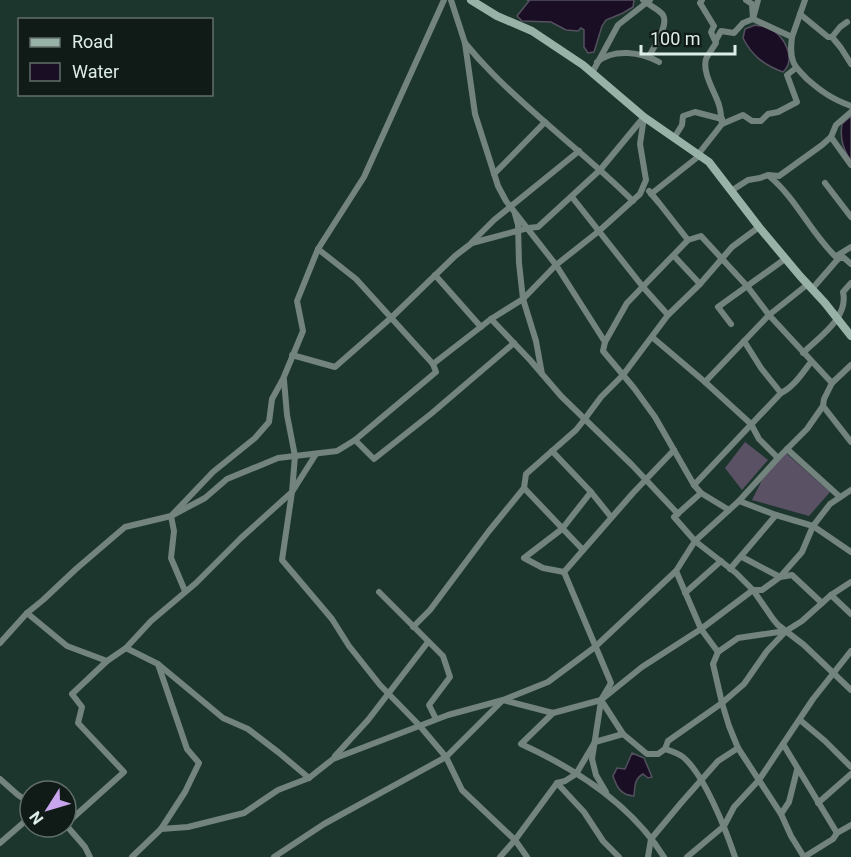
<svg xmlns="http://www.w3.org/2000/svg" width="851" height="857" viewBox="0 0 851 857" font-family="Roboto,sans-serif">
	<style>
		.green { fill: #5a5164 }
		.water { fill: #1a0e25; stroke: #54515f; stroke-width: 1.5 }
		.lines { fill: none; stroke-linecap: round; stroke-linejoin: round }
		.street { stroke: #73837d; stroke-width: 6 }
		.secondary { stroke: #98b2a8; stroke-width: 8 }
	</style>
	<rect width="100%" height="100%" fill="#1c362e"/>
	<g class="green">
		<polygon points="745,442 768,460 742,490 725,468"/>
		<polygon points="786,453 830,492 809,516 752,500 763,478"/>
	</g>
	<g class="water">
		<polygon points="527,0 634,0 633,7 623,13 606,20 602,26 594,52 588,53 584,47 584,30 581,28 578,31 566,30 551,22 522,21 517,16 529,1"/>
		<path d="M755,25C759,26 765,26 769,28C784,35 797,59 783,72C764,65 752,56 743,38L745,29Z"/>
		<path d="M851,116V158H849C842,147 840,136 842,124Z"/>
		<path d="M632,753L644,758L652,777L648,778L643,774C634,779 635,787 634,796C621,795 617,788 613,776L617,768L625,769Z"/>
	</g>
	<g class="lines">
		<g class="street">
			<polyline points="451,0 465,43 475,114 498,186 506,201 556,265 605,342 603,351 634,388 655,417 694,485 701,493 729,510"/>
			<path d="M643,0C648,5 659,9 663,15C669,25 654,47 649,56"/>
			<path d="M702,0L700,3L714,26L711,32L716,43C713,48 708,54 706,59C702,73 715,92 719,105C721,111 721,118 722,124"/>
			<path d="M746,0L752,4L753,19L792,37C791,45 790,53 793,61C795,68 802,73 807,79C822,92 832,99 851,106"/>
			<polyline points="800,14 828,37 832,37 841,48 851,64"/>
			<polyline points="792,37 805,0"/>
			<polyline points="832,37 840,27 847,22"/>
			<polyline points="716,40 721,31 734,33 743,23 753,19 758,0"/>
			<path d="M465,43C474,54 483,64 493,74C537,119 588,156 633,201"/>
			<path d="M597,62C614,48 641,52 659,62"/>
			<polyline points="592,73 618,25 650,0"/>
			<polyline points="831,137 851,165"/>
			<polyline points="674,138 682,125 683,116 695,112 722,119"/>
			<polyline points="494,174 545,122"/>
			<path d="M769,176C797,199 811,234 838,259L843,257L851,264"/>
			<polyline points="825,183 851,217"/>
			<polyline points="649,191 659,203 688,240"/>
			<polyline points="731,191 748,180 760,178 768,175 779,176 822,145 831,137 836,125 851,112"/>
			<polyline points="651,194 699,156 700,152 722,124 743,115 752,121 761,121 768,114 778,112 797,102 787,75 796,68"/>
			<polyline points="572,197 643,287 668,315"/>
			<polyline points="515,214 518,225 519,263 523,299 536,341 542,374"/>
			<polyline points="472,242 494,220 579,151"/>
			<polyline points="318,249 356,279 433,364"/>
			<polyline points="674,256 700,284"/>
			<polyline points="435,275 481,327"/>
			<polyline points="812,289 838,259 838,255 851,247"/>
			<polyline points="491,319 530,360 561,396 632,465 678,514"/>
			<polyline points="731,324 718,307 785,259"/>
			<polyline points="652,337 705,382 751,424 759,439 778,458"/>
			<path d="M744,341L761,368L781,393C794,387 803,372 811,362"/>
			<polyline points="605,342 627,303 688,240 701,236 747,286 769,315 832,383"/>
			<path d="M803,353C819,337 849,318 843,292L851,283"/>
			<polyline points="292,355 335,367 392,317 455,256 472,243 528,228 538,227 600,170 643,118"/>
			<polyline points="705,382 769,315 808,284"/>
			<polyline points="823,406 851,442"/>
			<polyline points="355,440 374,459 432,413 514,343"/>
			<polyline points="787,449 840,497"/>
			<polyline points="552,451 591,492 611,517"/>
			<polyline points="316,454 292,492 282,560 332,619 349,646 380,685 419,725 446,757 462,790 515,840 527,857"/>
			<polyline points="694,485 781,393"/>
			<polyline points="524,488 583,550"/>
			<polyline points="701,493 674,517 695,541 736,573 753,590 773,619 778,625 804,645 851,690"/>
			<polyline points="739,501 776,515 813,526 851,552"/>
			<polyline points="742,557 780,577 792,575 822,603"/>
			<polyline points="730,569 776,515"/>
			<polyline points="676,571 701,629 718,652 738,638 785,631"/>
			<path d="M564,572L611,683L601,700L623,734L647,754H658L665,749C671,751 678,753 683,757C704,774 726,830 735,857"/>
			<polyline points="564,572 633,493 674,450"/>
			<polyline points="564,572 543,568 524,558 562,529 591,492"/>
			<polyline points="185,591 171,558 174,531 171,516 213,472 255,438 269,422 272,399 283,379 303,331 297,301 318,249 364,177 444,0"/>
			<polyline points="379,592 443,656 450,677 429,705 436,719"/>
			<polyline points="685,593 721,561"/>
			<polyline points="831,595 851,614"/>
			<polyline points="27,613 67,646 107,661"/>
			<polyline points="413,627 430,610 489,531 524,488 526,474 576,430 584,420 601,397 623,375 668,315 700,284 732,247 759,227"/>
			<polyline points="0,643 27,613 43,600 76,569 125,527 171,516 205,498 227,479 278,458 337,451 355,440 436,372 433,364 491,319 523,299 556,265 599,231 640,194 646,180 640,144 644,117"/>
			<polyline points="126,648 151,621 196,583 241,538 292,492 295,456 287,415 284,380"/>
			<polyline points="718,652 713,664 722,703 729,726 738,748 781,814"/>
			<polyline points="601,701 592,759 596,775 606,792"/>
			<path d="M553,713L521,744C576,769 631,804 664,857"/>
			<polyline points="800,720 825,741 851,767"/>
			<polyline points="783,744 837,833"/>
			<polyline points="665,749 668,741 722,703 744,684 767,651 786,631 802,621 831,595 851,582"/>
			<polyline points="335,756 368,720 428,642"/>
			<polyline points="797,770 789,802 781,814 791,836 804,857"/>
			<polyline points="0,779 18,795 30,803"/>
			<polyline points="557,783 584,812 603,841 619,857"/>
			<polyline points="818,803 851,774"/>
			<polyline points="66,824 124,772 78,723 82,707 72,694 107,661 126,648 158,664 223,718 248,729 278,752 309,778"/>
			<polyline points="66,825 85,847 90,857"/>
			<polyline points="161,829 188,827 244,813 278,790 309,778 333,759 448,715 503,700 553,713 601,700 642,667 701,629 753,590 762,590 780,577 802,552 813,526 830,504 851,490"/>
			<polyline points="0,843 30,817"/>
			<polyline points="132,857 161,829 185,792 199,763 187,749 158,664"/>
			<polyline points="274,857 324,824 446,757 503,700 548,682 595,647 676,571 695,541 739,501 778,458 807,429 823,406 824,399 832,383 851,365"/>
			<polyline points="500,857 515,840 557,783 565,781 576,774 595,742 623,734"/>
			<polyline points="648,857 651,839 681,803 718,761 738,748"/>
			<polyline points="687,857 724,826 734,807 759,780 813,699 851,651"/>
			<polyline points="804,857 833,839 837,833 851,825"/>
		</g>
		<polyline class="secondary" points="471,0 497,16 532,31 583,65 644,117 709,162 759,227 800,276 825,303 851,336"/>
	</g>
	<rect x="18" y="18" width="195" height="78" fill="#101b17" stroke="#626f6a" stroke-width="1.5"/>
	<rect x="30" y="38" width="30" height="9" fill="#98b2a8" stroke="#626f6a" stroke-width="1.5"/>
	<text x="72" y="48" font-size="18" fill="#ddede7">Road</text>
	<rect x="30" y="63" width="30" height="18" fill="#1a0e25" stroke="#626f6a" stroke-width="1.5"/>
	<text x="72" y="78" font-size="18" fill="#ddede7">Water</text>
	<g transform="translate(48 809) rotate(233)"><circle r="28" fill="#101b17" stroke="#626f6a" stroke-width="1.5"/>
	<path d="M0-4.5L10 22L0 15L-10 22Z" fill="#c9a5ee"/>
	<text y="-9" font-size="16" font-weight="bold" text-anchor="middle" fill="#ddede7">N</text>
	</g>
	<path d="M641 45v9h94v-9" fill="none" stroke="#ddede7" stroke-width="3"/>
	<text x="650" y="45" font-size="18" fill="#ddede7" stroke="#101b17" stroke-width="4.5" paint-order="stroke">100 m</text>
</svg>
